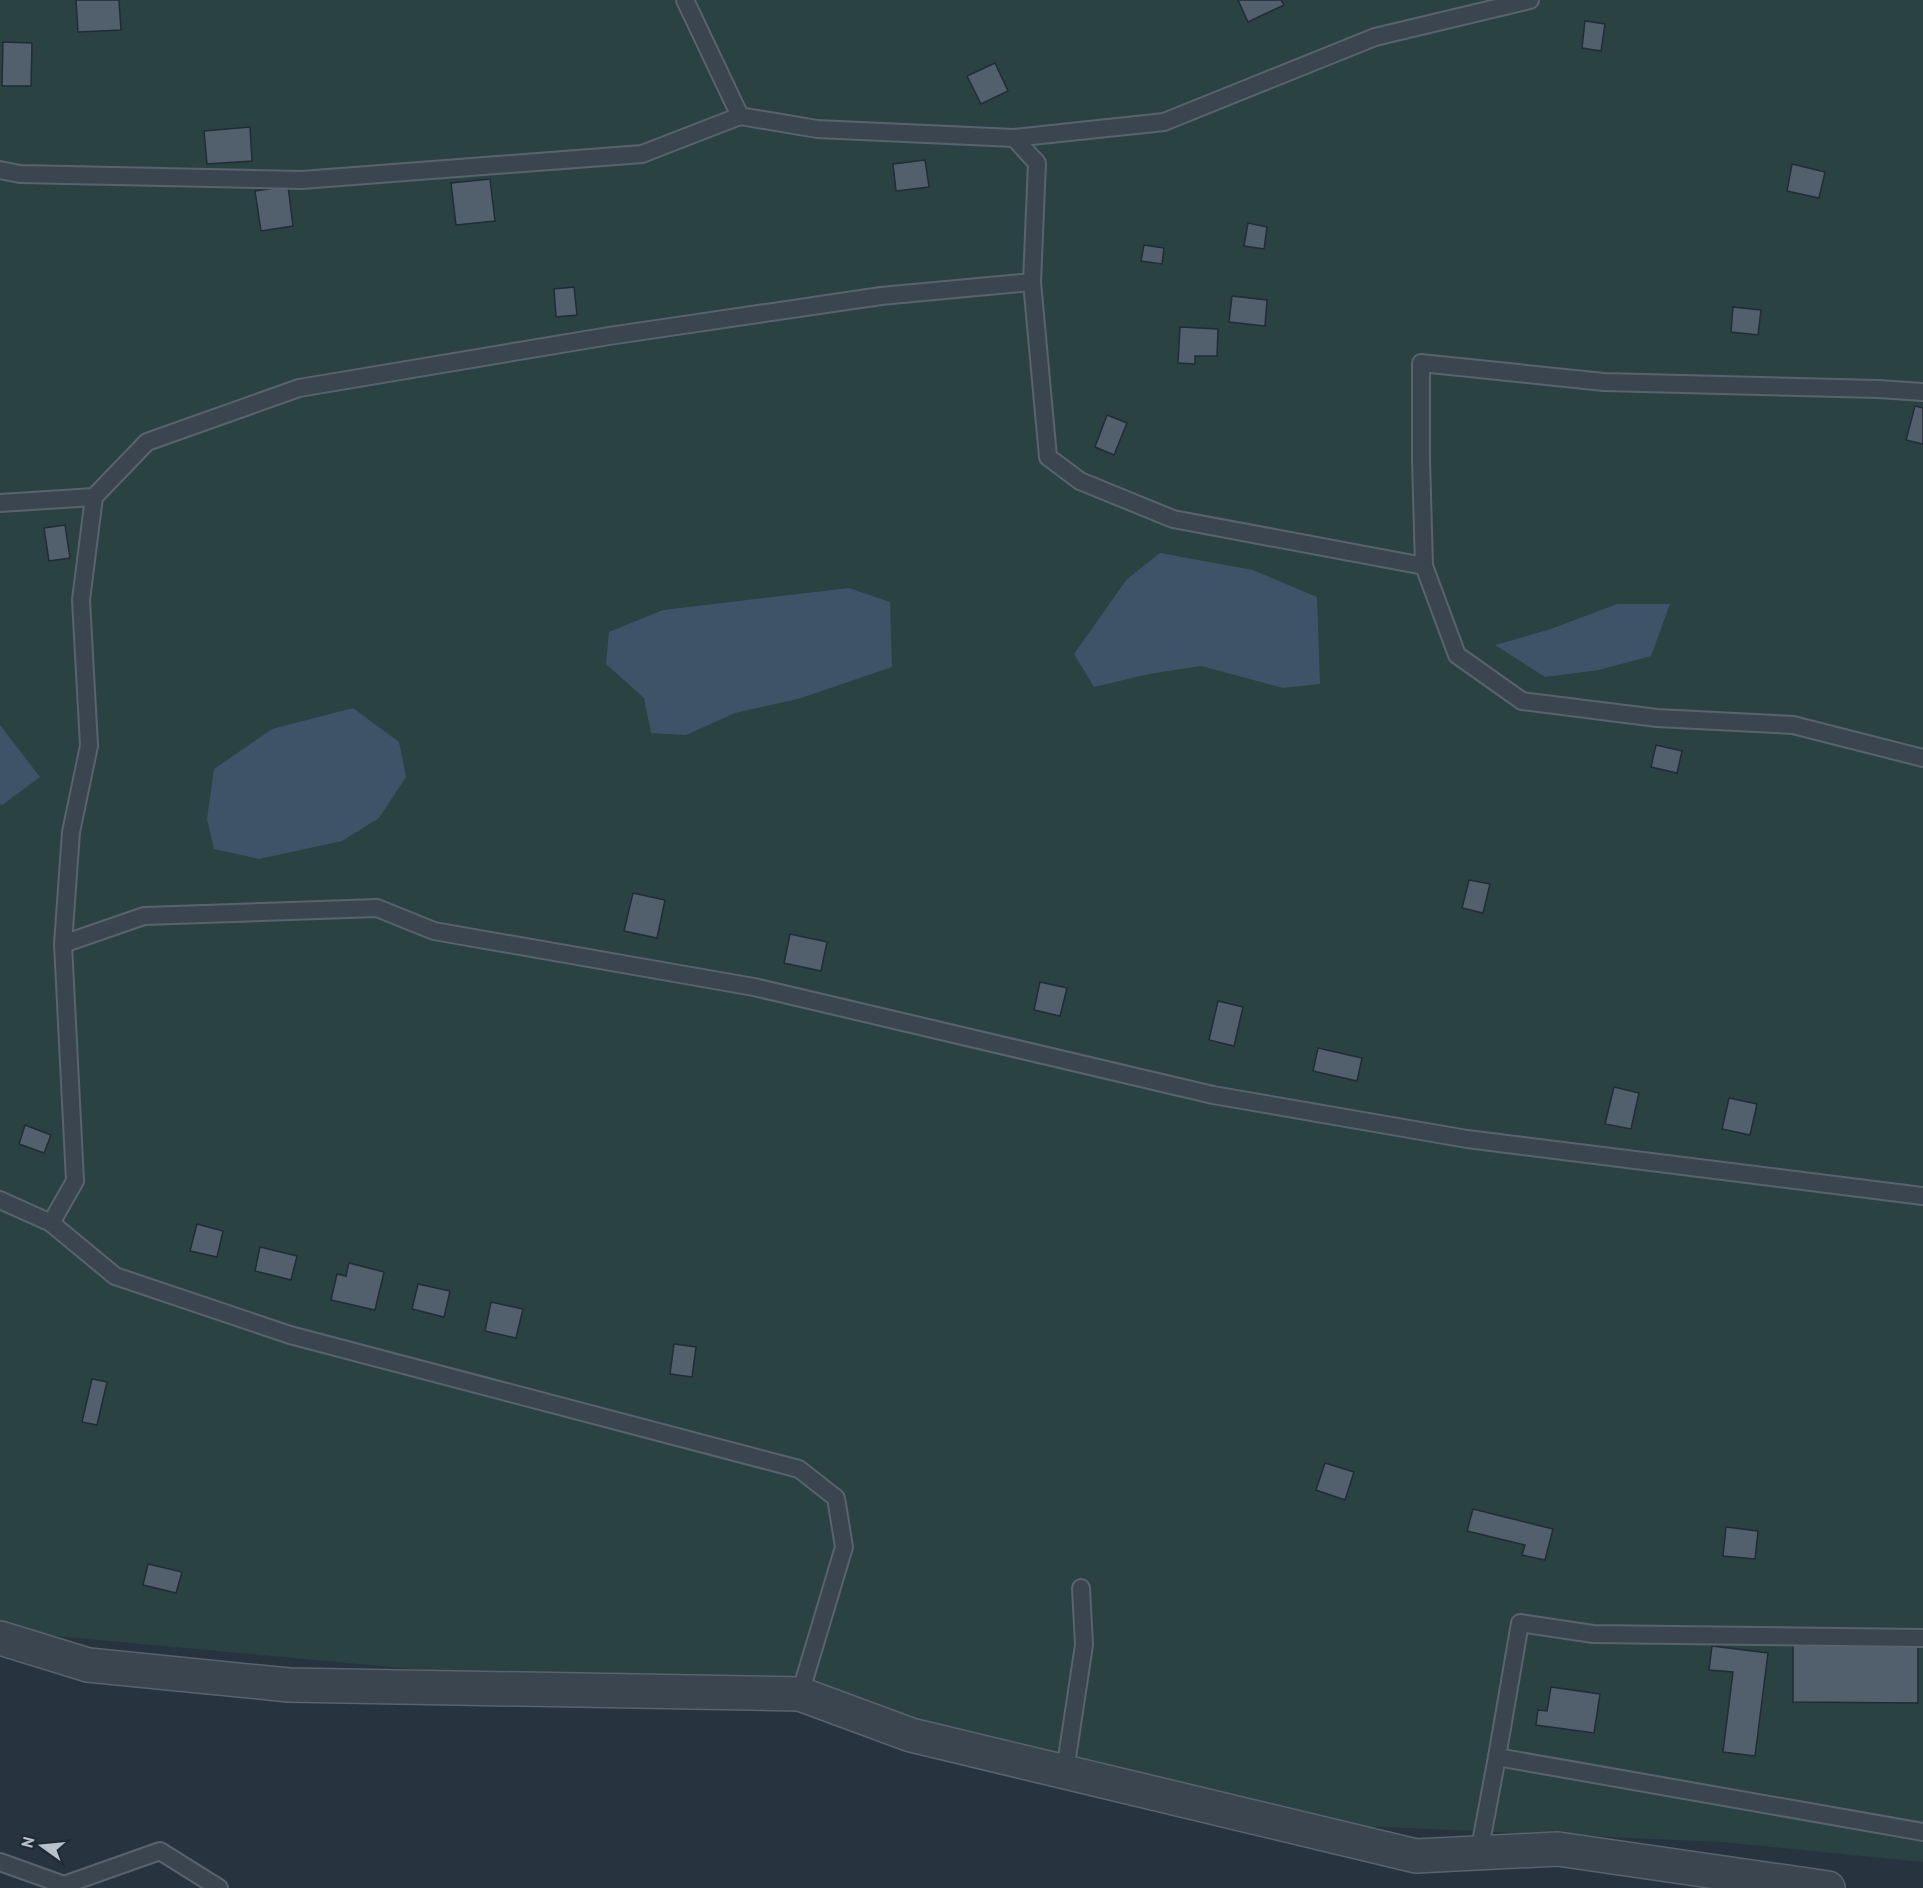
<svg xmlns="http://www.w3.org/2000/svg" width="1923" height="1888" viewBox="0 0 1923 1888" font-family="'PT Sans',sans-serif">
	<style>
		.green { fill: #2a4242 }
		.water { fill: #3e5368 }
		.building { fill: #525f6d; stroke: #222c37; stroke-width: 1.5 }
		.lines { fill: none; stroke-linecap: round; stroke-linejoin: round }
		.lane-casing { stroke: #59636d; stroke-width: 20 }
		.street-casing { stroke: #59636d; stroke-width: 36 }
		.lane { stroke: #3b4550; stroke-width: 16 }
		.street { stroke: #3b4550; stroke-width: 33 }
	</style>
	<rect width="100%" height="100%" fill="#273440"/>
	<polygon class="green" points="0,0 1923,0 1923,1862 1722,1842 1361,1826 771,1687 424,1670 0,1631"/>
	<g class="water">
		<polygon points="1160,553 1253,570 1317,597 1320,684 1283,688 1201,666 1149,674 1094,687 1074,654 1127,579"/>
		<polygon points="849,588 890,602 892,667 798,699 735,713 686,735 651,733 644,698 606,664 609,632 663,610"/>
		<polygon points="1617,604 1670,604 1651,656 1599,670 1545,677 1495,645 1551,629"/>
		<polygon points="353,708 399,742 406,777 379,818 342,841 259,859 214,849 207,819 214,769 272,729"/>
		<polygon points="0,725 40,777 2,805 0,804"/>
	</g>
	<g class="building">
		<polygon points="76,0 119,0 121,30 78,32"/>
		<polygon points="1238,0 1281,0 1284,5 1248,22"/>
		<polygon points="1585,21 1605,24 1601,51 1582,48"/>
		<polygon points="3,42 32,43 31,86 2,86"/>
		<polygon points="995,63 1008,91 981,104 967,76"/>
		<polygon points="250,127 252,161 207,164 204,131"/>
		<polygon points="925,160 929,187 896,191 893,164"/>
		<polygon points="1792,164 1825,172 1819,198 1787,191"/>
		<polygon points="490,179 495,221 456,225 451,183"/>
		<polygon points="288,186 293,226 261,231 255,191"/>
		<polygon points="1248,223 1267,227 1264,249 1244,246"/>
		<polygon points="1144,245 1164,248 1162,264 1141,261"/>
		<polygon points="574,287 577,315 556,317 554,289"/>
		<polygon points="1232,296 1267,300 1265,326 1229,322"/>
		<polygon points="1733,307 1761,310 1758,335 1731,332"/>
		<polygon points="1180,327 1218,329 1217,356 1195,356 1195,364 1178,363"/>
		<polygon points="1915,406 1923,408 1923,444 1906,440"/>
		<polygon points="1107,415 1127,423 1114,455 1095,447"/>
		<polygon points="65,525 70,558 49,561 44,528"/>
		<polygon points="1656,745 1682,751 1677,773 1651,767"/>
		<polygon points="1469,880 1490,884 1483,913 1462,908"/>
		<polygon points="633,893 665,900 657,938 624,931"/>
		<polygon points="790,934 827,942 821,971 784,963"/>
		<polygon points="1040,982 1067,988 1060,1016 1034,1010"/>
		<polygon points="1218,1001 1243,1007 1234,1046 1209,1040"/>
		<polygon points="1318,1048 1362,1058 1357,1081 1313,1071"/>
		<polygon points="1614,1087 1639,1093 1631,1129 1605,1124"/>
		<polygon points="1729,1098 1757,1104 1750,1135 1722,1129"/>
		<polygon points="25,1125 51,1135 44,1153 19,1144"/>
		<polygon points="197,1224 223,1231 217,1257 190,1251"/>
		<polygon points="260,1247 297,1256 291,1280 255,1271"/>
		<polygon points="349,1263 384,1272 375,1310 331,1300 337,1274 346,1276"/>
		<polygon points="418,1284 450,1291 444,1317 412,1309"/>
		<polygon points="491,1302 523,1309 516,1338 485,1331"/>
		<polygon points="674,1344 696,1347 692,1377 670,1374"/>
		<polygon points="92,1379 107,1382 97,1425 82,1422"/>
		<polygon points="1325,1463 1354,1472 1345,1500 1316,1490"/>
		<polygon points="1473,1509 1553,1529 1545,1560 1522,1555 1525,1545 1467,1531"/>
		<polygon points="1726,1527 1758,1531 1755,1559 1723,1556"/>
		<polygon points="148,1564 182,1572 176,1593 143,1585"/>
		<polygon points="1793,1645 1918,1646 1918,1703 1793,1702"/>
		<polygon points="1712,1646 1768,1653 1755,1756 1723,1752 1733,1672 1709,1670"/>
		<polygon points="1551,1687 1600,1694 1594,1733 1536,1725 1538,1710 1547,1711"/>
	</g>
	<g class="lines">
		<defs>
			<g id="lane">
				<polyline points="685,0 740,116 817,129 1014,138 1037,163 1032,282 1048,457 1080,481 1173,519 1424,566 1457,655 1522,701 1657,718 1793,725 1923,758"/>
				<polyline points="1014,138 1164,122 1375,37 1530,0"/>
				<polyline points="0,170 20,174 302,180 642,154 740,116"/>
				<polyline points="0,503 94,497"/>
				<polyline points="1424,566 1421,460 1421,363 1604,382 1878,389 1923,392"/>
				<polyline points="63,944 144,916 377,908 434,931 754,987 1213,1095 1467,1139 1923,1196"/>
				<polyline points="0,1200 51,1223 115,1276 290,1335 799,1469 836,1498 844,1547 800,1694"/>
				<polyline points="51,1223 75,1181 63,944 71,832 89,746 81,600 94,497 147,442 299,388 609,336 881,296 1032,282"/>
				<polyline points="1497,1757 1923,1832"/>
				<polyline points="1065,1771 1084,1645 1081,1588"/>
				<polyline points="1479,1853 1497,1757 1520,1623 1593,1634 1923,1638"/>
				<polyline points="0,1862 64,1885 160,1851 219,1888"/>
			</g>
			<polyline id="street" points="0,1638 88,1665 289,1685 800,1694 911,1735 1416,1856 1558,1849 1828,1888"/>
		</defs>
		<use href="#lane" class="lane-casing"/>
		<use href="#street" class="street-casing"/>
		<use href="#lane" class="lane"/>
		<use href="#street" class="street"/>
	</g>
	<g transform="translate(42 1846) rotate(285)" stroke="#202a35" stroke-width="4.5" paint-order="stroke">
	<path d="M0-4.5L10 22L0 15L-10 22Z" fill="#b8c0ca"/>
	<text y="-9" font-size="16" font-weight="bold" text-anchor="middle" fill="#b8c0ca">N</text>
	</g>
</svg>
